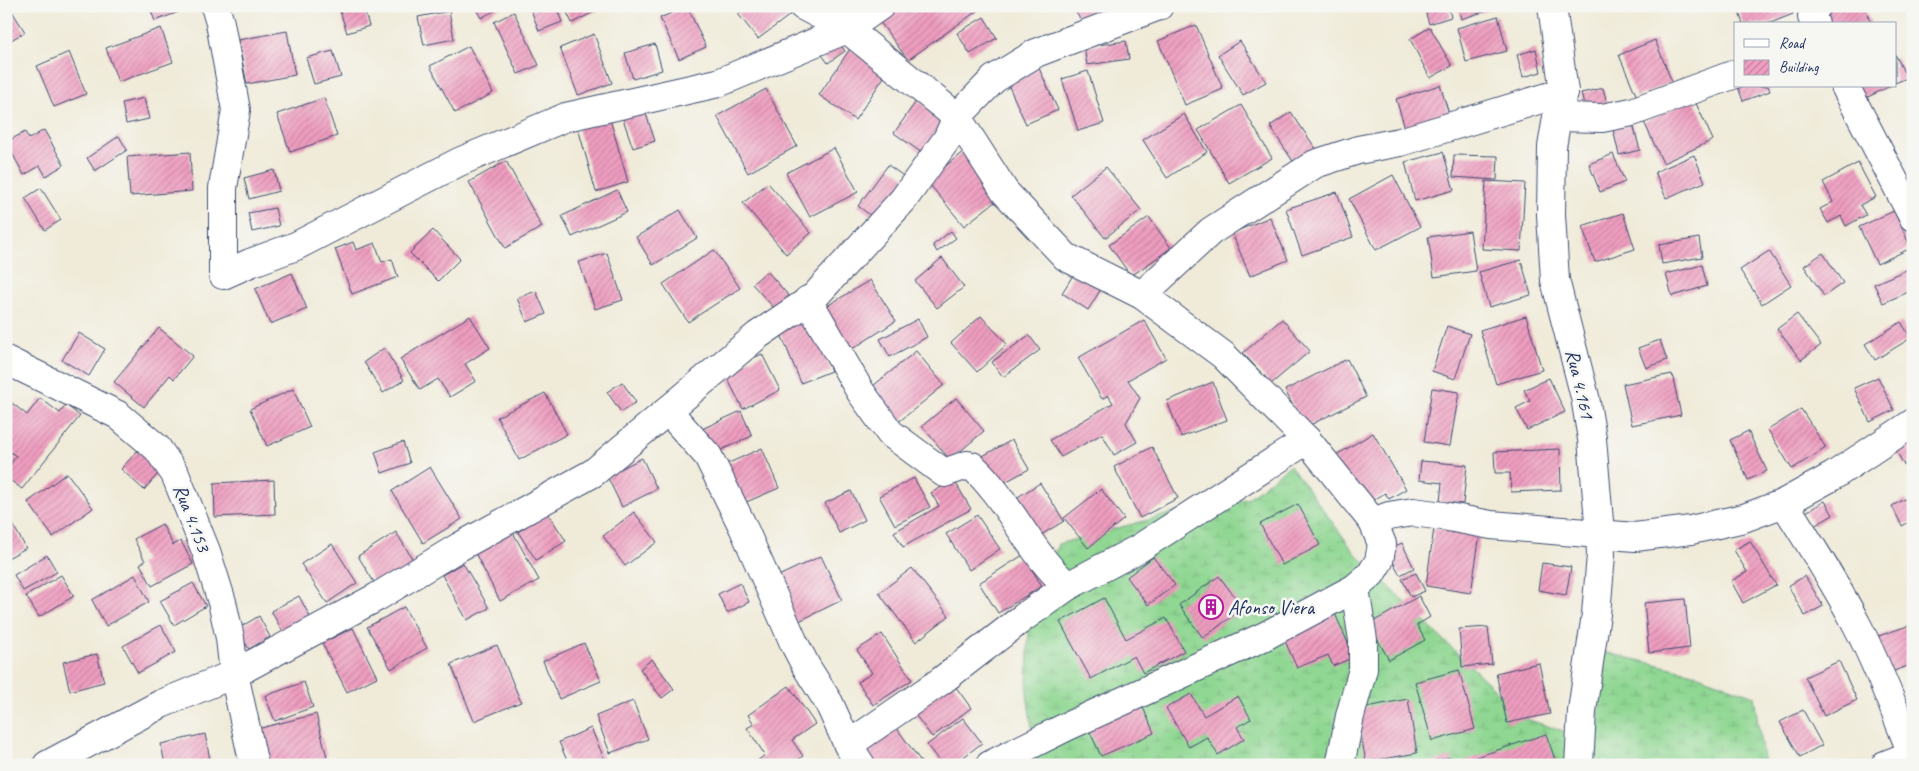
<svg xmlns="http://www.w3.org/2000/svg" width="1919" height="771" viewBox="0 0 1919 771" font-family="Caveat,sans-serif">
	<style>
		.wetland { fill: url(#wetland-marsh); stroke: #558378 }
		.building { fill: url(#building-hatch) }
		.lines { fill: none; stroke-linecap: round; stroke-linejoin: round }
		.minor-casing { stroke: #3b4b70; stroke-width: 30 }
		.minor { stroke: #fff; stroke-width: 28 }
		.labels { text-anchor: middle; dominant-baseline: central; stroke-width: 5; stroke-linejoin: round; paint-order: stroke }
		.street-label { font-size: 20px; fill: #1b2f5e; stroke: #f6f6f2 }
		.poi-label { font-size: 20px; fill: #1b2f5e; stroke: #f6f6f2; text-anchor: start }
	</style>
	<defs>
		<pattern id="wetland-marsh" width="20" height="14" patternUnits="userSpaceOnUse" patternTransform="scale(1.25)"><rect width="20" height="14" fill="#8fd792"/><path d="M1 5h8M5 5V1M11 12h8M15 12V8" fill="none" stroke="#7bb980"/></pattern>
		<pattern id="building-hatch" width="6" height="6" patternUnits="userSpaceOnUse" patternTransform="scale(1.25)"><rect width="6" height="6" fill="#f09ec0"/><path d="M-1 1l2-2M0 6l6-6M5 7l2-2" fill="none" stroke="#c2819f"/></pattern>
	</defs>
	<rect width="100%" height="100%" fill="#f6f6f2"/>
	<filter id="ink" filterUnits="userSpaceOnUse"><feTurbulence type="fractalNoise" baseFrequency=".02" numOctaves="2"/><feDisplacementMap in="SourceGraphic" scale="10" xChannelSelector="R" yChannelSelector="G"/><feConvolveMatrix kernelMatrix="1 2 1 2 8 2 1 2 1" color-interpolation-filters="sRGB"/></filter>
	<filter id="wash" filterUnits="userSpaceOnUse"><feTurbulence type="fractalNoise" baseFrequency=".0096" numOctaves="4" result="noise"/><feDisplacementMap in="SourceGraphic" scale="20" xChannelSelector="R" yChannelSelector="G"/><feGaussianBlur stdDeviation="1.12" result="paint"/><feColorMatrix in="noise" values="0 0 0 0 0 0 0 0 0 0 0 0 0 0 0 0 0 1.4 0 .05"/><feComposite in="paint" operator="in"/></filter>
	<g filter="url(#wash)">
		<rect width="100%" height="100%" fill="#f0ebd9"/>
		<polygon class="wetland" points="1290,465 1355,553 1436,633 1526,719 1597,742 1603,652 1693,673 1754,696 1764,765 1039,765 1037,762 1027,694 1029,618 1058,544 1200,506 1247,499"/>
		<g id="blocks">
			<g class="building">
				<polygon points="149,6 194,6 155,21"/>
				<polygon points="354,6 363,6 369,26 347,33 340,11"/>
				<polygon points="474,6 503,6 481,18"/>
				<polygon points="540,6 556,6 562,22 539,31 531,10"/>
				<polygon points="564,6 597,6 598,10 572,23"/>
				<polygon points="687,6 706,47 679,59 660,18"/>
				<polygon points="749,6 783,6 790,15 758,39 738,14"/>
				<polygon points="893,6 984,6 908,60 877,18"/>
				<polygon points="1072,6 1123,6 1087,30"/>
				<polygon points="1448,6 1451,17 1429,24 1424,7"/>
				<polygon points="1458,6 1499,6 1499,7 1461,19"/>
				<polygon points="1737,6 1790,6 1793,14 1768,24 1743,24"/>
				<polygon points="1827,6 1864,6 1871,24 1827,24 1822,8"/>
				<polygon points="10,8 25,32 6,43 6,11"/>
				<polygon points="449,11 454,39 424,45 418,17"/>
				<polygon points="514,12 539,65 518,74 494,22"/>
				<polygon points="1498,16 1507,51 1466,62 1457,28"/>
				<polygon points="984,17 997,38 970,54 957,33"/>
				<polygon points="1196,25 1223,89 1185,105 1158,41"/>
				<polygon points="1430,27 1452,66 1430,78 1410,39"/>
				<polygon points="161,28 173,62 118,82 106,48"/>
				<polygon points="287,31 295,75 247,84 238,40"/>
				<polygon points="594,34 612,83 578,95 560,48"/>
				<polygon points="836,39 845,51 828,63 819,51"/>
				<polygon points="1655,40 1672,82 1637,97 1619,55"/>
				<polygon points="1126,41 1129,59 1087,65 1084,47"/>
				<polygon points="1240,41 1266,82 1243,95 1218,55"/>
				<polygon points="655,44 662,70 633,79 625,53"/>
				<polygon points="469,46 493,93 455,113 430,66"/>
				<polygon points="850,49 886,74 855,120 819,95"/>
				<polygon points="1536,49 1541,72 1523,77 1517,55"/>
				<polygon points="333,51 341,77 314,84 306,58"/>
				<polygon points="69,52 86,94 54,107 37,66"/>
				<polygon points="1895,54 1907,78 1895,83"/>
				<polygon points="1038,66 1058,110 1026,124 1006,80"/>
				<polygon points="1088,71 1104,123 1078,131 1062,79"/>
				<polygon points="1440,85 1450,117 1406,131 1396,99"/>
				<polygon points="1741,86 1768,86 1770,91 1743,101 1738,87"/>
				<polygon points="1855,86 1890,86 1862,100"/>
				<polygon points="1603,88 1607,103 1585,109 1581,93"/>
				<polygon points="766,89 797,146 748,173 717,116"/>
				<polygon points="144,98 149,119 126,124 122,103"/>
				<polygon points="324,98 337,136 290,152 277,114"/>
				<polygon points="1694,99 1713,140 1663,163 1644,122"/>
				<polygon points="917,100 946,120 922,153 894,133"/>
				<polygon points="1241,105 1272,158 1229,183 1198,130"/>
				<polygon points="644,108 655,141 633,148 622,116"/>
				<polygon points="1291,112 1318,152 1296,166 1270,126"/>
				<polygon points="1184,114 1207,152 1167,178 1143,140"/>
				<polygon points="610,119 628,182 596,192 578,128"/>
				<polygon points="1633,124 1640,150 1619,155 1613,129"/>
				<polygon points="44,130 64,165 46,176 40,166 24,175 6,142 25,132 29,139"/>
				<polygon points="119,136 127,150 95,171 87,158"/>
				<polygon points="834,148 858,192 810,217 786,173"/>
				<polygon points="964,151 1001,197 964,226 927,181"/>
				<polygon points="190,152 192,191 130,196 127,157"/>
				<polygon points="1443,152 1454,190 1415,201 1405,162"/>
				<polygon points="1613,154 1625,182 1600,192 1589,164"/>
				<polygon points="1454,155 1498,156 1497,180 1453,177"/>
				<polygon points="1694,155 1705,182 1666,198 1655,172"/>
				<polygon points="506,161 542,227 505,248 469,182"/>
				<polygon points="1858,163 1876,197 1860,205 1866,215 1846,226 1841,216 1828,223 1820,209 1833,202 1823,182"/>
				<polygon points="888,165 909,180 878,221 858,206"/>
				<polygon points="1106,167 1141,210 1105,238 1071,195"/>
				<polygon points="274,170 279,191 249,199 244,178"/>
				<polygon points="1393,175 1420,227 1376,250 1349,199"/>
				<polygon points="1486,181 1525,183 1521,251 1482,249"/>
				<polygon points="768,183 811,233 786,254 743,203"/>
				<polygon points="41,188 61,220 45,230 25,198"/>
				<polygon points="617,190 627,212 572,237 562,216"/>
				<polygon points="1337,192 1353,237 1302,255 1286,209"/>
				<polygon points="275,208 279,226 252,232 248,213"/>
				<polygon points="680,210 697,238 653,265 636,237"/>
				<polygon points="1894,211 1911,248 1877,264 1859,227"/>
				<polygon points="1623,213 1635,249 1595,262 1582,226"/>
				<polygon points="1149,217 1171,248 1131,276 1109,245"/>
				<polygon points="1270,217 1288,260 1250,276 1232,233"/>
				<polygon points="433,230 460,259 438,281 410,253"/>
				<polygon points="951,231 956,238 937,252 933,245"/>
				<polygon points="1470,231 1476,271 1434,277 1428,237"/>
				<polygon points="1699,238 1702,257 1662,264 1659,245"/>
				<polygon points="353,242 356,250 375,243 382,262 392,259 398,277 352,294 335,249"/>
				<polygon points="714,250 740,288 688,322 663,284"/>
				<polygon points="1769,251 1791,285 1762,304 1740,270"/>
				<polygon points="607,253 623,300 595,309 579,262"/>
				<polygon points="1823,253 1843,283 1824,296 1804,266"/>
				<polygon points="942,258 964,287 937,308 915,281"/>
				<polygon points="1521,260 1531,295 1489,307 1479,272"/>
				<polygon points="1702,265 1707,286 1672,296 1666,274"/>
				<polygon points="1913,267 1913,290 1883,303 1874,284"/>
				<polygon points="767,271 789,296 775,309 752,284"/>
				<polygon points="1075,272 1101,289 1088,310 1062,293"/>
				<polygon points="292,273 307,309 270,324 255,289"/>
				<polygon points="870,280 896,321 849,351 822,309"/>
				<polygon points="536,291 546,314 527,322 517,298"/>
				<polygon points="808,314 831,371 801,383 778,327"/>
				<polygon points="1797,314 1821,345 1801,360 1777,329"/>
				<polygon points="470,316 490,348 465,364 476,381 450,397 438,379 420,390 400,359"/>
				<polygon points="981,316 1007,344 977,372 951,343"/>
				<polygon points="1526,316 1542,370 1496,384 1480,330"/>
				<polygon points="918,319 927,337 890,357 880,339"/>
				<polygon points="1282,319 1310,351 1271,384 1243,353"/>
				<polygon points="1144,320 1166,358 1128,380 1140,398 1126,423 1137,442 1114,455 1102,434 1061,457 1050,440 1113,403 1108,395 1102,399 1078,358"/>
				<polygon points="1901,322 1911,338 1875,360 1865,344"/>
				<polygon points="1447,326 1470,334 1455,379 1432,371"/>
				<polygon points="159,328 193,356 174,379 170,375 144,407 114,382"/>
				<polygon points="79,333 105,349 89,376 62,360"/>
				<polygon points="1029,335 1040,350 1003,377 992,362"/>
				<polygon points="1660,340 1667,360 1646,368 1638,348"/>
				<polygon points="384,348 404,380 383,393 364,362"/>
				<polygon points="916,351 944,385 896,424 868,390"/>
				<polygon points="762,354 780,390 743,409 724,372"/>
				<polygon points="1347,359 1366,397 1304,428 1285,390"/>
				<polygon points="1672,374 1681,415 1632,425 1623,384"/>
				<polygon points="1878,377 1894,410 1870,422 1854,388"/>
				<polygon points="1549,378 1565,412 1527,430 1516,408 1530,401 1524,390"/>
				<polygon points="622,382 636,402 621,412 607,392"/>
				<polygon points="1213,382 1227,420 1181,437 1167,401"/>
				<polygon points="1432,388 1459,392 1450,446 1424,442"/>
				<polygon points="293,389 310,427 267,446 250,409"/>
				<polygon points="545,393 567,434 519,460 497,417"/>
				<polygon points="40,398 60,413 66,405 80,416 22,489 6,477 6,470 16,456 6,449 6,411 12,403 27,415"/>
				<polygon points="956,398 984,431 950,460 922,426"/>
				<polygon points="1801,409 1826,448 1792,469 1768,430"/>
				<polygon points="741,411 752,436 712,454 702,429"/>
				<polygon points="1913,429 1913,459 1904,465 1891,442"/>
				<polygon points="1748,431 1767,471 1748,480 1730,440"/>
				<polygon points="1373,433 1406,489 1389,499 1385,493 1362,507 1333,457"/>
				<polygon points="1012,440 1029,469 996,487 979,458"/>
				<polygon points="403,442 410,463 382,473 375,452"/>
				<polygon points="1152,447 1178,498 1140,518 1114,467"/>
				<polygon points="762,448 779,488 737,506 720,467"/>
				<polygon points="1560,449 1561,490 1511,492 1510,473 1495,473 1494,452"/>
				<polygon points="138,450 161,470 144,490 121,469"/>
				<polygon points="642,458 657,489 622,507 607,476"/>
				<polygon points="1421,461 1467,465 1463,504 1440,502 1442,483 1419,480"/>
				<polygon points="430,467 462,519 423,543 392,491"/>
				<polygon points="67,473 93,508 53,537 28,502"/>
				<polygon points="914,478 930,507 895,525 879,496"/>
				<polygon points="274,480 275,514 215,517 214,483"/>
				<polygon points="954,480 971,509 903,547 894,532 939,506 931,493"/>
				<polygon points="1040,483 1064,521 1036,538 1013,500"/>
				<polygon points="1101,489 1124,519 1088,548 1064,518"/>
				<polygon points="851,491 865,520 839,533 825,503"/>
				<polygon points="1905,499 1913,513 1913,520 1902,526 1892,506"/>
				<polygon points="1825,501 1833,515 1814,526 1806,512"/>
				<polygon points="1298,504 1320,545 1282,565 1260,524"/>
				<polygon points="547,512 566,541 536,560 518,532"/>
				<polygon points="634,512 657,542 625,566 603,536"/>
				<polygon points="977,515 1000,549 969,570 946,534"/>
				<polygon points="9,518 26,548 8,558 6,519"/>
				<polygon points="162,524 173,545 181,541 193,564 152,586 140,564 145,561 134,539"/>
				<polygon points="510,527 539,580 500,601 472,547"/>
				<polygon points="1434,528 1480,534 1471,593 1426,586"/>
				<polygon points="396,532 418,568 380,592 358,556"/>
				<polygon points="1750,541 1776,585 1743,603 1731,581 1747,572 1734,550"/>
				<polygon points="1402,543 1414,568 1400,575 1387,550"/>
				<polygon points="332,544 357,583 327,603 301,564"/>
				<polygon points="47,555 57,572 23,591 14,575"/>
				<polygon points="1023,555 1042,586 998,613 979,583"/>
				<polygon points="821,556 842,600 793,624 772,579"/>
				<polygon points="1153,557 1175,585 1148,605 1127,577"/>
				<polygon points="463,563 489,608 467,620 442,575"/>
				<polygon points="1542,563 1571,567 1566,595 1538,590"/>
				<polygon points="912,568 949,616 916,642 879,593"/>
				<polygon points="1416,573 1425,591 1411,597 1402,579"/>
				<polygon points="61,575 74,596 39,617 26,596"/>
				<polygon points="135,575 149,602 106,626 92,600"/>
				<polygon points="1219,576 1243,608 1203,638 1179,605"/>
				<polygon points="1805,576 1823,606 1805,616 1788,586"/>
				<polygon points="193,583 206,606 174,625 160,601"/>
				<polygon points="740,583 749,602 727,613 718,594"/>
				<polygon points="299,596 310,617 283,632 271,611"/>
				<polygon points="1419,596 1430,617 1417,625 1425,640 1389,660 1369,624"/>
				<polygon points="1104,598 1126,639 1166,618 1184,651 1143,673 1134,656 1091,679 1060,622"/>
				<polygon points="1685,599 1690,648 1649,653 1644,603"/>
				<polygon points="404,607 427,648 391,669 367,627"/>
				<polygon points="1333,609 1354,657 1333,666 1328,655 1297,668 1281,632"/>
				<polygon points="259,616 270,637 249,649 237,629"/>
				<polygon points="1913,624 1913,664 1886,674 1873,638"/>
				<polygon points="161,625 176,652 138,673 123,646"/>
				<polygon points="1488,627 1492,664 1462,667 1459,629"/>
				<polygon points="353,628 377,677 347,692 322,643"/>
				<polygon points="882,634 912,680 873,705 858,682 872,673 857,650"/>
				<polygon points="584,643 601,681 559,699 543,661"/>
				<polygon points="497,645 521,702 474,721 451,664"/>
				<polygon points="97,654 104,682 70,691 63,662"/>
				<polygon points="652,659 674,689 662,698 640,669"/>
				<polygon points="1839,661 1857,700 1824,716 1805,677"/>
				<polygon points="1539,663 1550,714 1507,723 1496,673"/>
				<polygon points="1459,670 1475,729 1432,741 1415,682"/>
				<polygon points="304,682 313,707 275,721 265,696"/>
				<polygon points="953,683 971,708 932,737 913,712"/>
				<polygon points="789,686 815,724 792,740 803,756 791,765 752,765 765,755 747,728 754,724 748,715"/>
				<polygon points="1191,694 1204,716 1238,696 1251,719 1237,727 1244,739 1218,755 1207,737 1189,747 1166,708"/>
				<polygon points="1408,699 1417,753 1366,762 1356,709"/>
				<polygon points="633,701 648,739 610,753 596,716"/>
				<polygon points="1142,705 1154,733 1101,756 1088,728"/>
				<polygon points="1803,710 1822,745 1800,757 1780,722"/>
				<polygon points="316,714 327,757 299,765 266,765 257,729"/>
				<polygon points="963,718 982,743 953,765 942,765 927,745"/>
				<polygon points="893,723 922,763 920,765 871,765 859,747"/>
				<polygon points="591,728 606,763 601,765 569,765 559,742"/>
				<polygon points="205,734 211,765 165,765 161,744"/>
				<polygon points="1546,734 1557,765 1462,765 1461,762"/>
				<polygon points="1451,757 1453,765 1425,765 1424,764"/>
			</g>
		</g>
	</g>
	<g filter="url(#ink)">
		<use href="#blocks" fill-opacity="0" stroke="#3b4b70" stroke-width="1"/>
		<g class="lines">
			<defs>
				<g id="minor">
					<polyline points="215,6 220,23 236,110 223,188 223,275 250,263 296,246 459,162 566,117 718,83 847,29 880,6"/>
					<polyline points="803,6 847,29 957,117 1005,192 1066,257 1142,295 1223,355 1307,440 1373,522 1382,544 1379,561 1371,574 1355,588 1265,636 1066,727 990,765"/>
					<polyline points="1552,6 1564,92 1557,117 1552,147 1551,215 1555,280 1585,397 1592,439 1600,533 1601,555 1596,614 1582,711 1579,765"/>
					<polyline points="1815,24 1812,17 1813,10 1817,6"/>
					<polyline points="1845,86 1913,217"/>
					<polyline points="1557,117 1602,118 1632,112 1735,74"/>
					<polyline points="1142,295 1211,231 1315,164 1358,150 1400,142 1564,92"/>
					<path d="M808,300L860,391L890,433L944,473L967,465L972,466C1010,501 1029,553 1068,586"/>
					<polyline points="6,360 118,415 157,448 175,474 206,551 222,602 230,638 234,674 254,765"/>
					<polyline points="668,411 708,456 743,527 794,643 807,668 829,703 848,745 861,765"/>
					<path d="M1784,503C1810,544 1836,584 1858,627C1879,668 1895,711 1912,754"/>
					<polyline points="1373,522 1389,516 1413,512 1443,516 1491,525 1635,537 1691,530 1744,518 1784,503 1833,476 1913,423"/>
					<polyline points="848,745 941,681 1024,617 1068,586 1138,549 1307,440"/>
					<polyline points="47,765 161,704 234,674 377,597 459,547 593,473 758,335 814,297 903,200 947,139 957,117 994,79 1036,53 1159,6"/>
					<polyline points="1340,765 1350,716 1363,669 1363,640 1355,588"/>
					<polyline points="1885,765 1913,754"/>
				</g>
			</defs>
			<use href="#minor" class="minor-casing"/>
			<use href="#minor" class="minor"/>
		</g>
	</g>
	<defs>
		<symbol id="building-ring" viewBox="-11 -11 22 22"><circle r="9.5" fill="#f6f6f2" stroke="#b5179e" stroke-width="1.5"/><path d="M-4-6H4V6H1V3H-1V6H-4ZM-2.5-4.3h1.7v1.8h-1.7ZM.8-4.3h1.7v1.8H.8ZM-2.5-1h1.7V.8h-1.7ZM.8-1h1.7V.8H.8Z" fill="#b5179e"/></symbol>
	</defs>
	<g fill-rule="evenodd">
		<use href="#building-ring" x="1197" y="593" width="28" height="28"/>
	</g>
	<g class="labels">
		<g class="street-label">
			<text transform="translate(1580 384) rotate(77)">Rua 4.161</text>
			<text transform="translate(192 518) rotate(69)">Rua 4.153</text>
		</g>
		<g class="poi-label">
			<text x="1228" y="607">Afonso Viera</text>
		</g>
	</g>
	<rect width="1919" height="771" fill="none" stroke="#f6f6f2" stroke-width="25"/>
	<rect x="1734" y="22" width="162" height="65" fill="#f6f6f2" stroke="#9ea6b7"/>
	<rect x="1744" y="39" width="25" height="8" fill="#ffffff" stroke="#9ea6b7"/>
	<text x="1779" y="48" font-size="15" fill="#1b2f5e">Road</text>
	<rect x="1744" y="60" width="25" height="15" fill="url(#building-hatch)" stroke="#9ea6b7"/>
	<text x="1779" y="72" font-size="15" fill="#1b2f5e">Building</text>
</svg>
